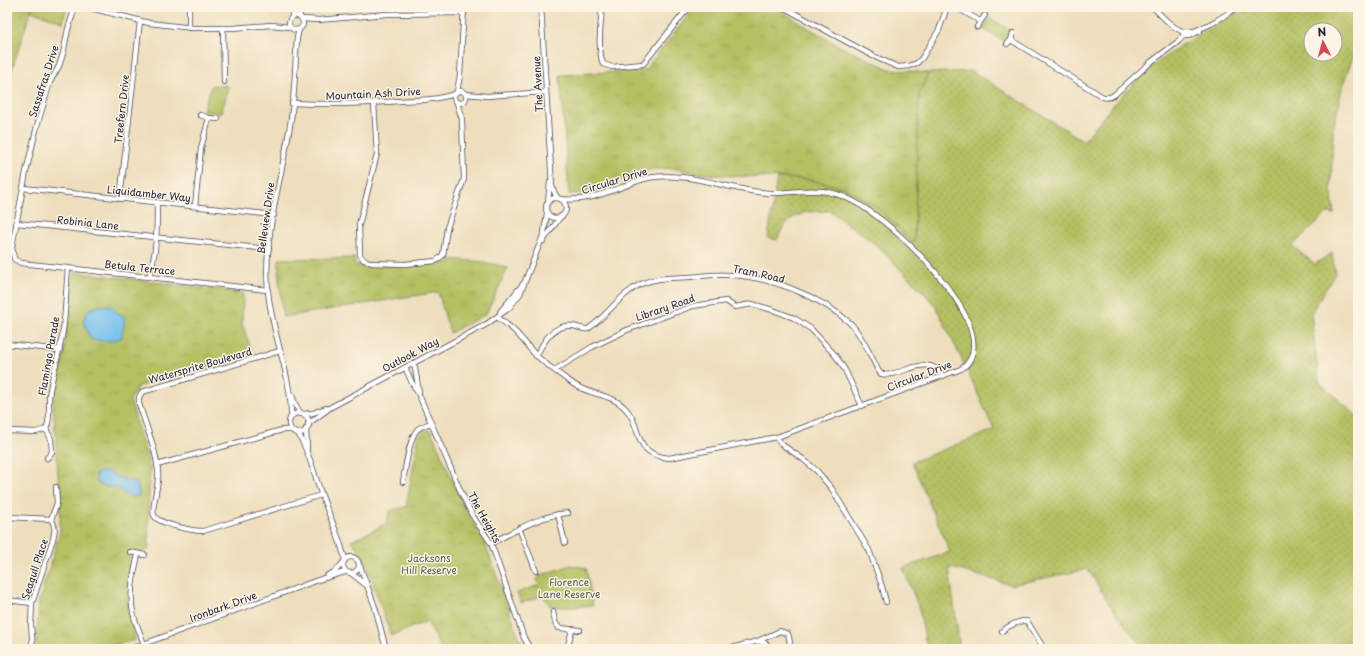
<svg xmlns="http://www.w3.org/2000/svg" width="1365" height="656" viewBox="0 0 1365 656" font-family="'Playpen Sans',sans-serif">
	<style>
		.grass { fill: url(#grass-dots); stroke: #6b714e; fill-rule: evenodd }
		.park { fill: url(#park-tufts); stroke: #6b714e }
		.garden { fill: #b4c062; stroke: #6b714e }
		.water { fill: #76c0ef; stroke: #4c7195 }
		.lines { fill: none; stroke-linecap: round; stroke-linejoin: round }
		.street-casing { stroke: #413e4e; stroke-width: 6 }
		.street { stroke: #fff; stroke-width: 4.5 }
		.labels { text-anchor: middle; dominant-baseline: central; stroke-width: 3; stroke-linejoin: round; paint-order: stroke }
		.street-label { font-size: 10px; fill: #22223b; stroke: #fcf5e5 }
		.park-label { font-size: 10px; fill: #555949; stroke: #fcf5e5 }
	</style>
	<defs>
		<pattern id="grass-dots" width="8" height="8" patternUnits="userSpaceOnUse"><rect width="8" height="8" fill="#b4c062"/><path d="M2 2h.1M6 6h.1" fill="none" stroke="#9aa556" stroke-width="1.8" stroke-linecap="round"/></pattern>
		<pattern id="park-tufts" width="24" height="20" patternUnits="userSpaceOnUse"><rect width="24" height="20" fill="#b4c062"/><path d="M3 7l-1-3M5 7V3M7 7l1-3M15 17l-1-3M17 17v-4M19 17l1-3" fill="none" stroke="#9aa556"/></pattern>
	</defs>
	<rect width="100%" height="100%" fill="#fcf5e5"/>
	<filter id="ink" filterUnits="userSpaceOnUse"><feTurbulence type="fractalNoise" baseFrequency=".025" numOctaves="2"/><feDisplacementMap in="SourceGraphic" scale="8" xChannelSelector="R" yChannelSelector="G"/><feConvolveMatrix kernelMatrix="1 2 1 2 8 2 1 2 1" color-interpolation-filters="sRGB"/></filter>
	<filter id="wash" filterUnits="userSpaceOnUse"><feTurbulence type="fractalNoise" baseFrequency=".012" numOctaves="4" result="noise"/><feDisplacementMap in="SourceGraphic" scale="16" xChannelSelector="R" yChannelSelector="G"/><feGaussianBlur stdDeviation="0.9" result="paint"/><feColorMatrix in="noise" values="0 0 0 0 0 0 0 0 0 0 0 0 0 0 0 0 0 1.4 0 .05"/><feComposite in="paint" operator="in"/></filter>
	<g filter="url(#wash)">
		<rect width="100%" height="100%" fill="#eedebd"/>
		<g class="grass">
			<polygon points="7,7 32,7 7,85"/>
			<path d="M1247,7H1358V43L1343,84L1333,130L1331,186L1334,214L1327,213L1292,246L1315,264L1332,253L1335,274L1311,313L1319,382L1358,417V649H1146C1122,625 1105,598 1088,569L1011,585L949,567L960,649H927L919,608L903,568L950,552L912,462L994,430L968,372L936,307L925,294L875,244L830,211L806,212L792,218L782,229L777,240L768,238L777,178L805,179L845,188L876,206L914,243L919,95L928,73L971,71L1084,141C1106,112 1129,86 1157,63C1184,41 1217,25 1247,7ZM1311,30H1335V54H1311Z"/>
		</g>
		<g class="park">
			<polygon points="32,7 67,7 63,22 31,11"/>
			<polygon points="695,7 774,7 837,45 889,69 928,73 919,95 914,243 876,206 845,188 805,179 713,175 670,168 638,171 606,187 588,193 569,194 560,75 645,70"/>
			<polygon points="990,18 1012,31 1005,42 983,29"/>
			<polygon points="354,258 355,265 450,263 450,259 485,262 508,268 486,314 450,333 438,292 283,317 279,280 279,259"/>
			<polygon points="75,272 243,293 242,324 253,354 138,386 130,400 150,469 148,511 149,549 130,556 127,598 135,640 97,649 36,649 39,601 60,532 60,501 53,402 65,349 68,296"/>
			<polygon points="425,430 431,431 464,507 485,544 521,643 526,649 441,649 427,621 391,636 363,554 351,541 386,524 390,511 406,507 419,435"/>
			<polygon points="571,565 586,568 593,605 577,607 551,607 543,596 521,603 517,593 539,585 537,579 541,575"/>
		</g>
		<polygon class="garden" points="212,85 228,86 225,101 220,114 203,110"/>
		<g class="water">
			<path d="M110,305L118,313L125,317L122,337C112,343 102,341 91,339L83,321L89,309L100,306Z"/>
			<polygon points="102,472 110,472 116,477 137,483 139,494 135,498 125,494 118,488 106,487 96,482 96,474"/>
		</g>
	</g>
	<g filter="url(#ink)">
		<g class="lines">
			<defs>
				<g id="street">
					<polyline points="75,7 68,29 63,54 59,66 50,82 37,126 26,172 12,247 14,259 21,263 268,290"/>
					<polyline points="87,7 149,23 193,28 233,28 272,25 289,27"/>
					<polyline points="189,7 189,28"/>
					<polyline points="297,7 300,16"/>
					<polyline points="541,7 552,186 555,194 558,198"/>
					<path d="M602,7C601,25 597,46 603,64L612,67L643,64L689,7"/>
					<polyline points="783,7 873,56 898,67 909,66 917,63 922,58 939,30 947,7"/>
					<polyline points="956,7 980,21"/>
					<path d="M1153,7C1162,16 1176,33 1189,32C1198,31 1206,26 1214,22"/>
					<circle cx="296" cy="23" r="7"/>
					<polyline points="292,16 294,7"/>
					<polyline points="302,19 319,20 387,14 464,13"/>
					<polyline points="1211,24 1238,7"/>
					<polyline points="977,27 985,15"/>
					<polyline points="223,28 224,82"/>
					<polyline points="1183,36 1189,36 1200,31"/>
					<path d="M1011,40L1103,97C1107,98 1110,98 1114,95L1151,62L1179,41L1183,36L1184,32"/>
					<polyline points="1007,44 1011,40 1013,33"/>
					<circle cx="460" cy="97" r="6"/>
					<polyline points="457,92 460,75 464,7"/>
					<polyline points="466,94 487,96 546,92"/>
					<path d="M292,103C328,105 363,104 400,101C418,100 437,100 454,94"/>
					<polyline points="374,103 377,154 359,225 360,255 364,260 372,263 405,264 436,261 443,255 447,228 464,179 462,119 457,103"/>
					<polyline points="200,115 209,118 218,119"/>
					<polyline points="23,188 274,215"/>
					<circle cx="556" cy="208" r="10"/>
					<polyline points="120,199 140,21"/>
					<polyline points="548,202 550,182"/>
					<polyline points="195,206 201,148 209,118"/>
					<polyline points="17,223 269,249"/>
					<polyline points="543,241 561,216"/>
					<path d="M149,277C157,252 157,228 157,202"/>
					<polyline points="500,312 523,284"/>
					<path d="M497,317C505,323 514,329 520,337C526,343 530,350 536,355C547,366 562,376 575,385C590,395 611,394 624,407C644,426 630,454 669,458L777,437L961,369C983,355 971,324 960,306C939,269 871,199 828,192C809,188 792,193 773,193C766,193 759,192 752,191C719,186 688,173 654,177C643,178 634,182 625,186C603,194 584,202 561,199"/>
					<polyline points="7,344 60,350"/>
					<path d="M280,351L142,392L139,397V404C145,423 160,459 158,479C158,487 151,509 154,515C157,524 194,531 203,531L321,495"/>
					<path d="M536,356C544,341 553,324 573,326C579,327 582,330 588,329C607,316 620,294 641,284C657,277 672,278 689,277C702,276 715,274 728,275C769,276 820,296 850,323C860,332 872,358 878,370L881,374C902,378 927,351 943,376"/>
					<polyline points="413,363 415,368 419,392"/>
					<polyline points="405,367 412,383 419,395 461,492 472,515 491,543 524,638 530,649"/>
					<polyline points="555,370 592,347 627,330 693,306 726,301 735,307 752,304 773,310 794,318 811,329 835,355 845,370 862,406"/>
					<polyline points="292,395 295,404 301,414"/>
					<circle cx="299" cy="423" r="10"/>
					<polyline points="302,414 313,413 326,408"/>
					<path d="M291,417C292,374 271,333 268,290C263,232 283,175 291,119C295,92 295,65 297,38L299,29"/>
					<polyline points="308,424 331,407 487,324 509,308 520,294 544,233 547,213"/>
					<polyline points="306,429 307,448"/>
					<polyline points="7,431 36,432 46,429"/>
					<path d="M298,433C309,452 314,473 321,493C329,516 340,537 345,560"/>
					<polyline points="777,437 781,444 803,459 817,471 832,489 869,550 881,583 886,602"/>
					<path d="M47,458L52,452L51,439L46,429C52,417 47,403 50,390C54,369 60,350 63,330C66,309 66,288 68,268"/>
					<polyline points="157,465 268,434 282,430 291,430"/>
					<path d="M403,482C405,470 409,438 417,430C420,426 427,425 431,423"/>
					<polyline points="558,514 565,543"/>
					<polyline points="7,517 51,519"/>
					<polyline points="51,519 57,503 56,487"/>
					<polyline points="519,528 536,571"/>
					<path d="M491,543C516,531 540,515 568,513"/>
					<polyline points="130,552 145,555"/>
					<path d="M138,555C133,576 128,599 135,620C138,628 141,636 144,644"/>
					<circle cx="351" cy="565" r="8"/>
					<polyline points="360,566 375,607 386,649"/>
					<polyline points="352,574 366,585"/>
					<polyline points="328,575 334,572 343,563"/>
					<polyline points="7,600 32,603"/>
					<polyline points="553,612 555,622 559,628 580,630"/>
					<path d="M1002,631C1009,626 1018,620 1027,621L1044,649"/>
					<polyline points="758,641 765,643 772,649"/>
					<path d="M33,649L31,625L32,603L53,539C55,531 56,526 51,519"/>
					<polyline points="130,649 321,579 345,572"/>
					<polyline points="378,649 385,646"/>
					<polyline points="567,649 572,630"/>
					<path d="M728,649L758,641L780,631L788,634C790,640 791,644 787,649"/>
				</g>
			</defs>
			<use href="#street" class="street-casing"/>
			<use href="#street" class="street"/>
		</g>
	</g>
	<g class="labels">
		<g class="street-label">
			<text transform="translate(43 81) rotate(-72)">Sassafras Drive</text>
			<text transform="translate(537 84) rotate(-93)">The Avenue</text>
			<text transform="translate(373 93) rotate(-3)">Mountain Ash Drive</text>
			<text transform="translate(121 109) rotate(-84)">Treefern Drive</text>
			<text transform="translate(614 180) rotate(-17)">Circular Drive</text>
			<text transform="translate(149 193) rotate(6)">Liquidamber Way</text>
			<text transform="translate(265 218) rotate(-82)">Belleview Drive</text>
			<text transform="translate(88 222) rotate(6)">Robinia Lane</text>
			<text transform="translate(140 267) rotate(6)">Betula Terrace</text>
			<text transform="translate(759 273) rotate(12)">Tram Road</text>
			<text transform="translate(665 307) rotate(-19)">Library Road</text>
			<text transform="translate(410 354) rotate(-28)">Outlook Way</text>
			<text transform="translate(48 356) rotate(-80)">Flamingo Parade</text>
			<text transform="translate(200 365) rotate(-16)">Watersprite Boulevard</text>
			<text transform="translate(919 375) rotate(-21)">Circular Drive</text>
			<text transform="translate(485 517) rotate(61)">The Heights</text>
			<text transform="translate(34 569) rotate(-72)">Seagull Place</text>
			<text transform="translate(223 606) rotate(-20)">Ironbark Drive</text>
		</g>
		<g class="park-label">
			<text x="429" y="557">Jacksons<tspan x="429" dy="12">Hill Reserve</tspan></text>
			<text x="569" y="581">Florence<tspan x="569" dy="12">Lane Reserve</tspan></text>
		</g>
	</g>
	<rect width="1365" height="656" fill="none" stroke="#fcf5e5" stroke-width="24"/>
	<g transform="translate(1323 42) rotate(354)"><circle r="19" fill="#fcf5e5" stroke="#a5a1a1"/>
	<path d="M0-3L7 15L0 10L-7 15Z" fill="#d1495b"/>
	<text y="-6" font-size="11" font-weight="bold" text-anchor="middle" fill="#22223b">N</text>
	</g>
</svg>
